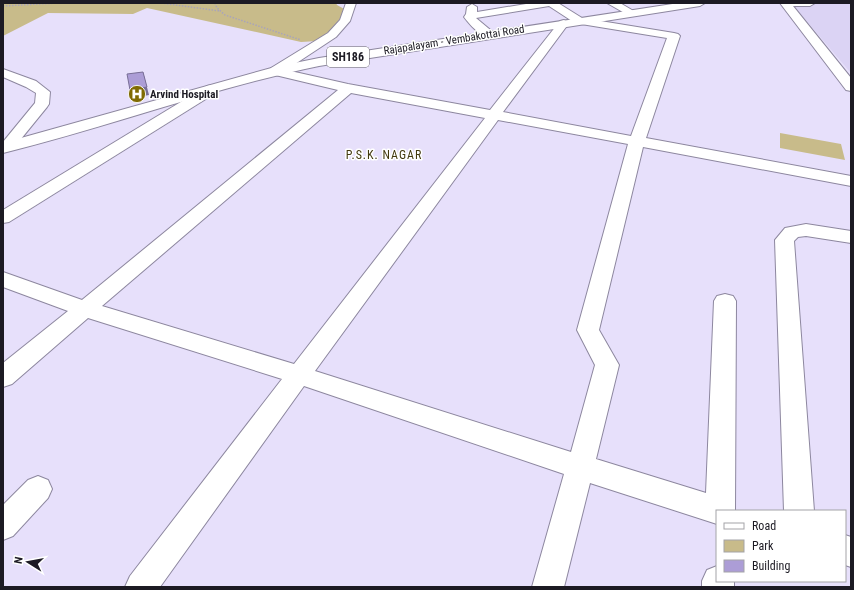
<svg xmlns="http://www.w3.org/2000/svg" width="854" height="590" viewBox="0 0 854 590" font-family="'Roboto Condensed',sans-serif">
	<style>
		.built { fill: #dbd3f4 }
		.green { fill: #c8bb8a }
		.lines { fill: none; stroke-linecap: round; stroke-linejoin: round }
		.minor-casing { stroke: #8d879f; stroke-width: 2 }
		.major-casing { stroke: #8d879f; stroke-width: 2 }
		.path { stroke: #a9a4ba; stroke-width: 1.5; stroke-dasharray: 1.5 1.5; stroke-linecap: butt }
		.minor { fill: #fff; fill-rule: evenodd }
		.major { fill: #fff; fill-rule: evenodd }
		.shaded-wall { fill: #786e96 }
		.building { fill: #ac9dd6; stroke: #786e96 }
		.labels { text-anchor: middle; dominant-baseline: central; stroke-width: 3; stroke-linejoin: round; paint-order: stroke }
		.far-street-label { font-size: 11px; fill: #1c1a23; stroke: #fff }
		.far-poi-label { font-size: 11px; font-weight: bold; fill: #1c1a23; stroke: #fff; text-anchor: start }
		.shield { fill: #fff; stroke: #605f65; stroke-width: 1 }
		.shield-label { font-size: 12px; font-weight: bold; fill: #1c1a23 }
		.far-neighbourhood-label { font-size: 12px; letter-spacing: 1px; fill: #42380e; stroke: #fff }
	</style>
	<rect width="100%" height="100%" fill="#e7e0fb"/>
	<polygon class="built" points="791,3 851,3 851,73"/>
	<g class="green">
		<polygon points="3,3 336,3 337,5 346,10 334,27 318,41 301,42 147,8 133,14 48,13 3,36"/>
		<polygon points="780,133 841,144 845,160 780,148"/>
	</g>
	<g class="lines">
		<defs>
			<g id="minor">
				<path d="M346,3H356L350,21L336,37L286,70L348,84L490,110L560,21L564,20L569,23L503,112L631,136L667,38L575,23L549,6L476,18L494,33L496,35L494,37C483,40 470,25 464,17L466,14L467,7L472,4L477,7V12L532,3H558L582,18L674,33L678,34L680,36L646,138L851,176V186L643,147L599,330L619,365L596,459L706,493L714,301L717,296L725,294L733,296L736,301L735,511H717V524L590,483L564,587H532L564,474L304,386L160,587H125L130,576L282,379L88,318L12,384L3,387V363L68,311L3,287V272L82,300L338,90L271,74L269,71L271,68L328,33L340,20ZM351,93L485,118L294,364L102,306ZM498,120L628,144L577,330L595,365L571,452L315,371Z"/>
				<polygon points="607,3 620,3 637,13 636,15 628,15"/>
				<polygon points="780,3 815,3 810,6 793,6 851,78 851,91 846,90"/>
				<polygon points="3,69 36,81 50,92 49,104 47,107 12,150 3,151 3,142 35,103 36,93 26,87 3,77"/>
				<polygon points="212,85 217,86 219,89 217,92 9,222 3,223 3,210 207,86"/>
				<polygon points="806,224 851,231 851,243 806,236 798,237 794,241 814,511 784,511 775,240 785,228"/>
				<polygon points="38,476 48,480 52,489 48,498 13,536 3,540 3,505 28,480"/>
				<polygon points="845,535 851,537 851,567 845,565"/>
				<polygon points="717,566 717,581 734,581 734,587 702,587 702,581 707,570"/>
			</g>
			<path id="major" d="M679,3H705L700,6L319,66C212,88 109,127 3,153V143L275,67L319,58Z"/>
		</defs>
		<use href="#minor" class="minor-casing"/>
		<use href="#major" class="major-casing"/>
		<g class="path">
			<polyline points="125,3 161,3 220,11"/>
			<polyline points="215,3 217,8 225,15 301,40"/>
			<polyline points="3,6 58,3"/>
		</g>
		<use href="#minor" class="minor"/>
		<use href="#major" class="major"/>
	</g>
	<polygon class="shaded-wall" points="143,72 149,95 133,98 130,90"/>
	<polygon class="building" points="143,72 147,87 130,90 127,74"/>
	<defs>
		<symbol id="hospital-disc" viewBox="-11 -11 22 22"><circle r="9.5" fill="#806b04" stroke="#fff"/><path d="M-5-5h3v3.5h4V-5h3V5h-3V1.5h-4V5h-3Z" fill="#fff"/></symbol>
	</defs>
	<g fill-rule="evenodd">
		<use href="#hospital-disc" x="127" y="84" width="20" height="20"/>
	</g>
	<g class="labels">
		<g class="far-street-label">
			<text transform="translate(454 40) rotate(-9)">Rajapalayam - Vembakottai Road</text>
		</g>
		<g class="far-poi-label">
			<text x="150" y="94">Arvind Hospital</text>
		</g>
		<rect class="shield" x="327" y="47" width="42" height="20" rx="3"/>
		<g class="shield-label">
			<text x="348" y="57">SH186</text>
		</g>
		<g class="far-neighbourhood-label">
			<text x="384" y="155">P.S.K. NAGAR</text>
		</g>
	</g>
	<rect width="854" height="590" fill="none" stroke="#1c1a23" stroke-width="8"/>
	<rect x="716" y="510" width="130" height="72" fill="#ffffff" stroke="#a4a3a7"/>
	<rect x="724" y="523" width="20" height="6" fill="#ffffff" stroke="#a4a3a7"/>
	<text x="752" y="530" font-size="12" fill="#1c1a23">Road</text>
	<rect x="724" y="540" width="20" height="12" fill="#c8bb8a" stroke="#a4a3a7"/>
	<text x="752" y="550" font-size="12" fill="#1c1a23">Park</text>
	<rect x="724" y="560" width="20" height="12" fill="#ac9dd6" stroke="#a4a3a7"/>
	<text x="752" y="570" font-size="12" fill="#1c1a23">Building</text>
	<g transform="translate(28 562) rotate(281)" stroke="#ffffff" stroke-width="3" paint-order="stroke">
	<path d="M0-3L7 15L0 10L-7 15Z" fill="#1c1a23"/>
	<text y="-6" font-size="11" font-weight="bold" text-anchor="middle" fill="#1c1a23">N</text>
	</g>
</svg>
